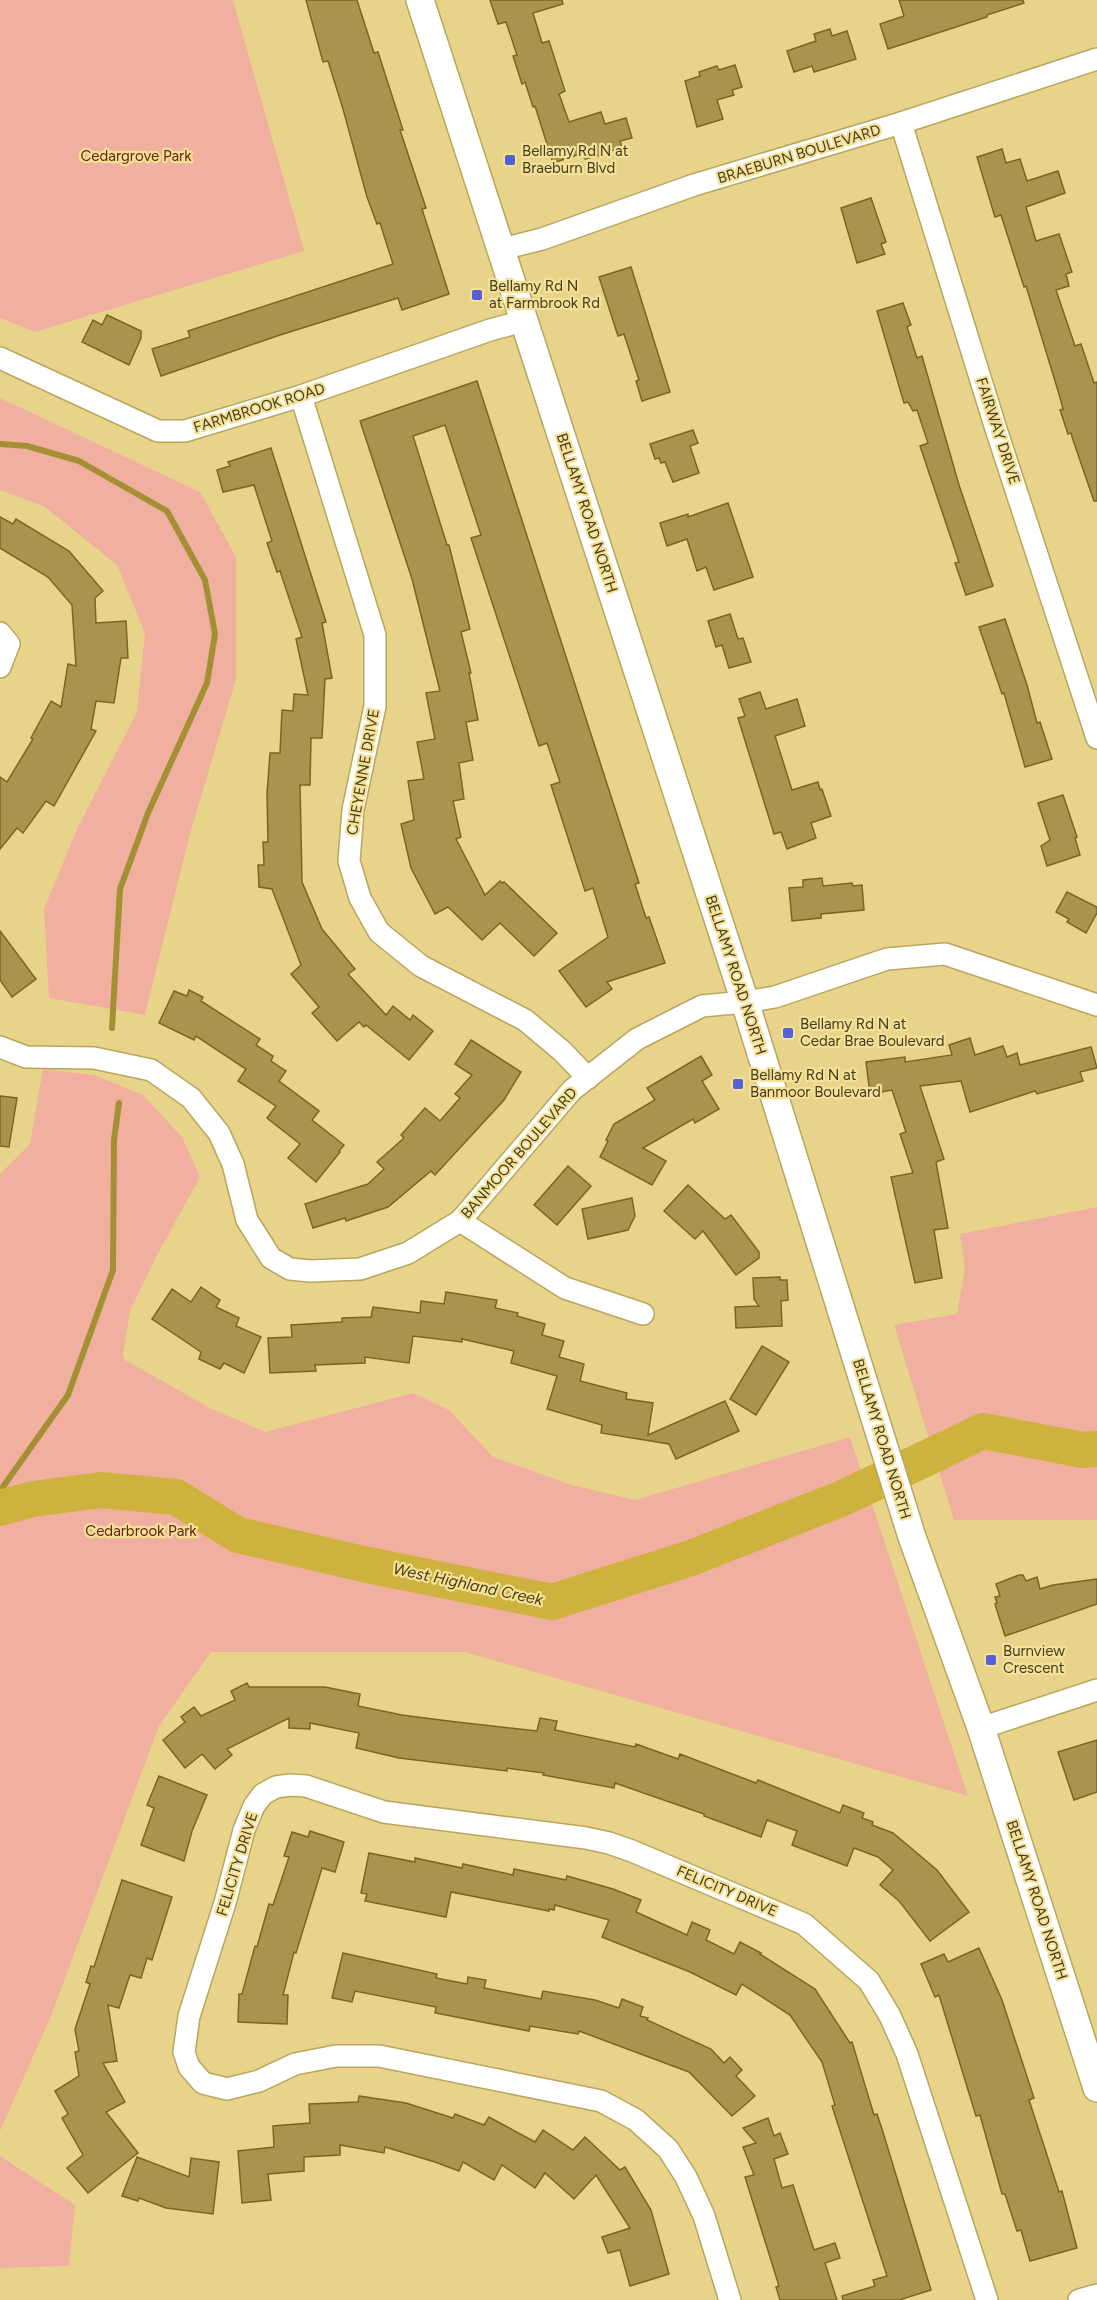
<svg xmlns="http://www.w3.org/2000/svg" width="1097" height="2300" viewBox="0 0 1097 2300" font-family="Figtree,sans-serif">
	<style>
		.green { fill: #f1b09f }
		.lines { fill: none; stroke-linecap: round; stroke-linejoin: round }
		.stream { stroke: #a58f34; stroke-width: 6 }
		.river { stroke: #ceb23e; stroke-width: 36 }
		.building { fill: #a8954d; stroke: #7a681a; stroke-width: 1.5 }
		.minor-casing { stroke: #b9a65d; stroke-width: 24 }
		.tertiary-casing { stroke: #b9a65d; stroke-width: 30 }
		.minor { stroke: #fff; stroke-width: 21 }
		.tertiary { stroke: #fff; stroke-width: 27 }
		.poi-dot { fill: #555fd6; stroke: #f4e197; stroke-width: 2 }
		.labels { text-anchor: middle; dominant-baseline: central; stroke-width: 4.5; stroke-linejoin: round; paint-order: stroke }
		.poi-label { font-size: 15px; fill: #443c1d; stroke: #f4e197; text-anchor: start }
		.street-label { font-size: 15px; fill: #443c1d; stroke: #f4e197 }
		.park-label { font-size: 15px; fill: #652312; stroke: #f4e197 }
		.water-label { font-size: 16px; font-style: italic; fill: #483d0c; stroke: #f4e197 }
	</style>
	<rect width="100%" height="100%" fill="#e7d48a"/>
	<g class="green">
		<polygon points="0,0 233,0 304,251 35,332 0,318"/>
		<polygon points="0,398 200,492 236,557 236,679 188,841 145,1015 49,998 44,909 77,829 137,712 145,633 117,565 45,507 0,490"/>
		<polygon points="43,1069 94,1075 143,1095 182,1137 200,1177 156,1257 130,1311 123,1355 125,1360 210,1408 265,1432 413,1393 449,1410 493,1457 572,1485 635,1500 850,1437 968,1796 465,1652 211,1652 159,1726 51,2016 0,2131 0,1174 30,1144"/>
		<polygon points="1097,1207 1097,1520 954,1520 894,1325 957,1314 965,1268 960,1234"/>
		<polygon points="0,2156 75,2205 69,2266 0,2268"/>
	</g>
	<g class="lines">
		<g class="stream">
			<polyline points="0,444 27,446 79,461 167,511 205,580 215,634 207,683 148,813 120,889 112,1028"/>
			<polyline points="0,1491 68,1395 113,1270 114,1140 119,1103"/>
		</g>
		<polyline class="river" points="0,1508 33,1499 101,1490 176,1497 238,1535 363,1564 552,1602 691,1558 843,1498 983,1431 1083,1450 1097,1449"/>
	</g>
	<g class="building">
		<polygon points="306,0 357,0 374,53 378,52 403,130 400,130 426,208 422,209 449,294 402,310 398,298 277,336 161,376 152,349 190,337 188,331 393,264 380,223 377,224 367,197 343,109 328,61 323,62"/>
		<polygon points="490,0 562,0 563,4 533,13 542,43 549,41 565,91 559,94 569,122 601,112 605,124 626,118 632,138 620,141 622,147 597,156 585,159 583,153 553,163 535,106 533,107 525,82 522,84 513,56 517,55 506,22 498,24"/>
		<polygon points="899,0 1023,0 1024,3 987,15 987,17 888,49 880,24 904,16"/>
		<polygon points="830,29 832,36 847,31 856,59 814,72 812,66 794,72 787,51 816,41 814,34"/>
		<polygon points="735,65 742,87 732,90 734,95 717,100 723,119 697,127 685,81 700,76 699,72 717,66 719,70"/>
		<polygon points="1002,149 1006,163 1020,159 1027,181 1058,171 1065,193 1026,207 1036,241 1059,234 1072,272 1066,274 1069,286 1056,290 1075,346 1081,344 1094,383 1097,382 1097,501 1094,501 1073,440 1071,433 1068,434 1060,410 1063,409 1059,394 1026,286 1024,287 1001,215 995,217 977,157"/>
		<polygon points="871,198 886,242 881,244 885,254 857,263 841,208"/>
		<polygon points="631,267 670,392 642,401 636,381 639,380 624,334 618,336 599,277"/>
		<polygon points="903,303 911,325 907,327 917,358 922,356 959,485 993,586 966,595 955,563 959,562 920,446 928,443 917,410 913,411 908,402 904,403 877,311"/>
		<polygon points="107,315 141,331 141,338 129,365 82,342 93,320 102,325"/>
		<polygon points="477,381 639,883 635,884 646,918 649,917 665,963 607,982 612,989 586,1007 559,971 608,937 593,888 585,891 551,785 560,782 547,743 539,746 471,538 481,535 445,425 413,436 447,545 449,545 470,629 461,632 471,673 469,673 478,720 466,722 473,760 459,763 464,799 453,801 461,837 456,839 485,895 500,881 502,883 504,882 557,933 534,956 500,923 482,940 448,907 435,914 411,868 401,824 414,820 408,781 424,779 417,742 435,739 426,693 440,691 412,579 360,421"/>
		<polygon points="693,430 698,443 690,446 699,473 673,482 665,462 661,463 659,458 655,459 650,444"/>
		<polygon points="271,448 326,622 322,623 332,678 325,679 322,738 311,738 310,785 300,785 302,882 322,929 355,969 348,974 386,1015 393,1006 410,1020 413,1015 433,1031 409,1060 366,1025 364,1027 359,1022 337,1041 312,1013 319,1007 291,974 301,965 272,889 259,887 258,865 264,865 263,842 268,842 267,794 270,753 280,753 282,710 293,711 294,694 308,695 296,639 302,637 280,571 277,572 267,543 272,541 254,485 223,492 217,470 230,466 228,462"/>
		<polygon points="728,503 753,577 714,590 706,567 697,571 687,539 667,546 660,523 688,514 688,517"/>
		<polygon points="0,517 13,524 16,519 69,551 103,591 95,598 96,623 126,621 128,658 121,658 114,703 96,701 91,729 96,731 54,806 46,801 23,833 17,828 0,849 0,777 7,782 33,739 31,738 51,701 61,707 68,664 76,666 72,605 48,577 0,548"/>
		<polygon points="730,614 738,639 743,638 751,662 729,668 722,645 716,647 708,621"/>
		<polygon points="1005,619 1027,685 1037,723 1040,722 1052,759 1025,767 1004,693 1002,694 979,627"/>
		<polygon points="760,692 766,709 797,699 805,726 775,736 792,790 818,782 820,790 822,789 831,816 811,823 816,838 787,849 781,832 774,834 738,718 745,716 739,699"/>
		<polygon points="1063,795 1077,837 1075,838 1080,855 1047,866 1041,846 1050,840 1038,803"/>
		<polygon points="822,878 823,886 852,883 853,886 862,885 864,910 821,914 821,918 792,921 789,888 803,887 803,880"/>
		<polygon points="1067,892 1097,907 1097,913 1086,933 1067,922 1069,919 1056,912"/>
		<polygon points="0,931 36,979 12,997 0,980"/>
		<polygon points="189,990 203,997 201,1001 260,1039 256,1045 273,1056 271,1061 286,1071 279,1081 319,1111 312,1120 344,1145 339,1151 340,1152 316,1182 288,1158 300,1144 267,1118 276,1106 238,1081 246,1069 196,1036 194,1040 159,1023 174,991 187,996"/>
		<polygon points="970,1038 975,1055 1003,1046 1007,1057 1017,1053 1020,1065 1091,1047 1097,1068 1080,1072 1083,1081 1037,1094 1035,1091 970,1112 961,1081 920,1086 944,1159 936,1162 948,1228 934,1230 942,1278 915,1283 891,1177 913,1173 900,1134 906,1132 892,1090 870,1094 866,1062 905,1057 905,1062 952,1055 949,1045"/>
		<polygon points="471,1040 521,1072 504,1100 435,1175 431,1171 388,1207 346,1221 345,1218 313,1228 305,1204 368,1184 384,1169 377,1162 404,1138 401,1135 425,1108 440,1121 460,1098 455,1094 472,1075 455,1064"/>
		<polygon points="701,1056 712,1075 702,1081 719,1109 695,1123 693,1119 643,1148 666,1161 652,1185 600,1157 608,1141 606,1140 614,1124 655,1100 647,1088"/>
		<polygon points="0,1096 17,1098 9,1147 0,1146"/>
		<polygon points="568,1166 591,1186 557,1225 534,1205"/>
		<polygon points="688,1185 725,1219 731,1215 759,1252 759,1258 736,1275 703,1231 695,1239 664,1211"/>
		<polygon points="632,1198 635,1216 628,1230 588,1239 582,1209"/>
		<polygon points="780,1277 780,1280 787,1280 788,1300 781,1301 782,1326 736,1328 735,1307 759,1306 754,1299 753,1278"/>
		<polygon points="201,1287 220,1300 216,1307 239,1318 236,1326 261,1337 244,1373 224,1363 220,1369 199,1359 201,1352 152,1319 172,1289 191,1302"/>
		<polygon points="446,1292 497,1300 495,1308 518,1313 517,1316 545,1324 542,1335 564,1341 559,1357 584,1364 580,1381 627,1393 626,1399 653,1403 648,1435 725,1401 739,1431 676,1459 669,1444 601,1433 602,1425 547,1409 557,1376 511,1363 514,1351 462,1339 462,1342 413,1336 409,1363 365,1357 365,1363 315,1365 316,1371 270,1373 268,1338 292,1337 291,1325 342,1322 342,1318 371,1317 373,1307 420,1313 421,1301 444,1304"/>
		<polygon points="762,1346 789,1362 756,1415 730,1399"/>
		<polygon points="1019,1575 1023,1575 1026,1581 1037,1577 1040,1589 1053,1585 1097,1579 1097,1604 1005,1636 995,1604 997,1603 995,1597 1000,1596 996,1584"/>
		<polygon points="247,1683 249,1687 325,1687 360,1694 358,1706 402,1715 448,1721 537,1731 540,1718 557,1721 555,1730 635,1747 636,1744 678,1759 680,1754 756,1783 758,1780 840,1813 843,1805 864,1813 862,1818 873,1822 872,1825 893,1833 937,1870 969,1912 930,1941 899,1901 880,1885 893,1870 878,1857 854,1848 847,1866 792,1845 797,1831 767,1820 761,1837 704,1816 704,1814 615,1783 614,1788 543,1775 544,1773 507,1768 507,1771 399,1758 356,1748 359,1733 310,1723 310,1729 289,1728 289,1718 227,1749 232,1755 215,1769 202,1754 185,1768 163,1740 185,1722 181,1717 194,1707 201,1716 235,1700 231,1691"/>
		<polygon points="1097,1740 1097,1792 1074,1800 1058,1752"/>
		<polygon points="159,1776 207,1795 192,1831 184,1861 141,1845 154,1808 147,1805"/>
		<polygon points="310,1831 344,1842 335,1872 322,1868 296,1953 294,1952 283,1995 288,1995 287,2024 238,2022 239,1994 242,1994 255,1946 257,1947 269,1904 273,1905 289,1857 284,1856 292,1832 308,1837"/>
		<polygon points="369,1853 415,1862 415,1858 462,1868 463,1864 513,1875 514,1869 566,1880 567,1876 613,1889 641,1900 636,1912 687,1935 692,1922 710,1930 706,1940 734,1954 740,1942 761,1953 760,1954 815,1989 850,2043 852,2042 874,2115 877,2114 882,2129 931,2290 899,2300 843,2300 842,2296 875,2286 873,2280 887,2276 832,2106 835,2105 822,2062 790,2015 742,1984 736,1995 690,1972 602,1937 609,1920 555,1905 554,1910 549,1909 549,1911 451,1892 446,1917 365,1901 367,1894 361,1893"/>
		<polygon points="122,1880 172,1897 152,1960 147,1958 141,1978 130,1975 119,2008 108,2005 117,2061 103,2063 125,2102 106,2112 138,2153 88,2193 67,2168 83,2155 62,2118 68,2114 55,2091 79,2076 75,2052 79,2051 75,2029 90,1984 86,1982 91,1966 94,1967"/>
		<polygon points="979,1948 1002,2000 1034,2098 1029,2100 1059,2192 1062,2191 1077,2248 1030,2261 1021,2230 1017,2231 1005,2194 1002,2194 980,2115 976,2116 939,1995 935,1997 921,1964 944,1954 948,1962"/>
		<polygon points="343,1953 437,1974 436,1978 467,1984 468,1977 486,1980 484,1988 541,1999 543,1991 595,2000 619,2008 622,1999 643,2007 640,2016 648,2018 647,2020 711,2049 724,2063 730,2057 742,2070 736,2076 755,2096 732,2116 689,2072 579,2031 578,2034 530,2026 529,2031 435,2013 436,2007 355,1991 352,2002 332,1998"/>
		<polygon points="359,2096 406,2103 453,2118 455,2114 484,2125 489,2117 535,2142 543,2130 573,2150 585,2137 620,2170 625,2167 651,2210 669,2274 630,2286 620,2250 608,2253 602,2237 630,2228 596,2175 574,2199 545,2173 535,2188 502,2165 494,2180 463,2162 459,2171 435,2162 385,2147 384,2153 340,2145 340,2155 304,2157 304,2171 268,2174 271,2200 242,2203 238,2151 274,2147 273,2126 310,2123 309,2104 358,2102"/>
		<polygon points="768,2118 774,2136 780,2133 788,2154 774,2159 782,2188 793,2185 814,2250 835,2243 840,2258 825,2263 837,2300 780,2300 776,2287 779,2286 745,2177 754,2175 743,2147 756,2143 743,2128"/>
		<polygon points="137,2157 189,2177 191,2158 219,2162 213,2214 166,2208 139,2198 138,2201 122,2196"/>
	</g>
	<g class="lines">
		<defs>
			<g id="minor">
				<polyline points="901,123 996,429 1097,738"/>
				<polyline points="502,249 542,239 694,185 901,123 1097,59"/>
				<polyline points="0,358 158,431 185,431 301,396 490,330 524,321"/>
				<polyline points="301,396 375,635 375,706 353,810 349,861 360,898 379,932 421,966 525,1020 562,1051 588,1078"/>
				<polyline points="0,633 9,644 0,667"/>
				<polyline points="0,1047 26,1057 94,1058 151,1070 191,1098 219,1133 233,1164 247,1220 271,1258 290,1269 310,1271 360,1269 408,1253 460,1221 572,1090 637,1039 702,1006 745,1002 775,997 887,959 945,954 1097,1005"/>
				<polyline points="460,1221 565,1288 643,1314"/>
				<polyline points="981,1728 1097,1690"/>
				<polyline points="730,2300 704,2216 686,2177 668,2149 636,2120 601,2101 379,2056 336,2056 295,2064 259,2081 227,2089 203,2083 189,2067 184,2052 189,2016 225,1903 244,1830 254,1806 263,1794 276,1787 290,1785 306,1786 384,1812 586,1838 609,1843 632,1851 804,1924 869,1981 890,2016 907,2054 987,2300"/>
				<polyline points="1079,2300 1097,2295"/>
			</g>
			<polyline id="tertiary" points="420,0 745,1002 912,1537 981,1728 1097,2088"/>
		</defs>
		<use href="#minor" class="minor-casing"/>
		<use href="#tertiary" class="tertiary-casing"/>
		<use href="#minor" class="minor"/>
		<use href="#tertiary" class="tertiary"/>
	</g>
	<g class="poi-dot">
		<rect x="504" y="154" width="12" height="12" rx="3"/>
		<rect x="471" y="289" width="12" height="12" rx="3"/>
		<rect x="782" y="1027" width="12" height="12" rx="3"/>
		<rect x="732" y="1078" width="12" height="12" rx="3"/>
		<rect x="985" y="1654" width="12" height="12" rx="3"/>
	</g>
	<g class="labels">
		<g class="poi-label">
			<text x="522" y="151">Bellamy Rd N at<tspan x="522" dy="17">Braeburn Blvd</tspan></text>
			<text x="489" y="286">Bellamy Rd N<tspan x="489" dy="17">at Farmbrook Rd</tspan></text>
			<text x="800" y="1024">Bellamy Rd N at<tspan x="800" dy="17">Cedar Brae Boulevard</tspan></text>
			<text x="750" y="1075">Bellamy Rd N at<tspan x="750" dy="17">Banmoor Boulevard</tspan></text>
			<text x="1003" y="1651">Burnview<tspan x="1003" dy="17">Crescent</tspan></text>
		</g>
		<g class="street-label">
			<text transform="translate(799 154) rotate(-17)">BRAEBURN BOULEVARD</text>
			<text transform="translate(259 408) rotate(-17)">FARMBROOK ROAD</text>
			<text transform="translate(998 431) rotate(72)">FAIRWAY DRIVE</text>
			<text transform="translate(587 513) rotate(72)">BELLAMY ROAD NORTH</text>
			<text transform="translate(363 772) rotate(-80)">CHEYENNE DRIVE</text>
			<text transform="translate(736 975) rotate(72)">BELLAMY ROAD NORTH</text>
			<text transform="translate(519 1153) rotate(-49)">BANMOOR BOULEVARD</text>
			<text transform="translate(882 1439) rotate(73)">BELLAMY ROAD NORTH</text>
			<text transform="translate(237 1864) rotate(-73)">FELICITY DRIVE</text>
			<text transform="translate(727 1891) rotate(23)">FELICITY DRIVE</text>
			<text transform="translate(1037 1900) rotate(72)">BELLAMY ROAD NORTH</text>
		</g>
		<g class="park-label">
			<text x="136" y="156">Cedargrove Park</text>
			<text x="141" y="1531">Cedarbrook Park</text>
		</g>
		<g class="water-label">
			<text transform="translate(468 1584) rotate(12)">West Highland Creek</text>
		</g>
	</g>
</svg>
